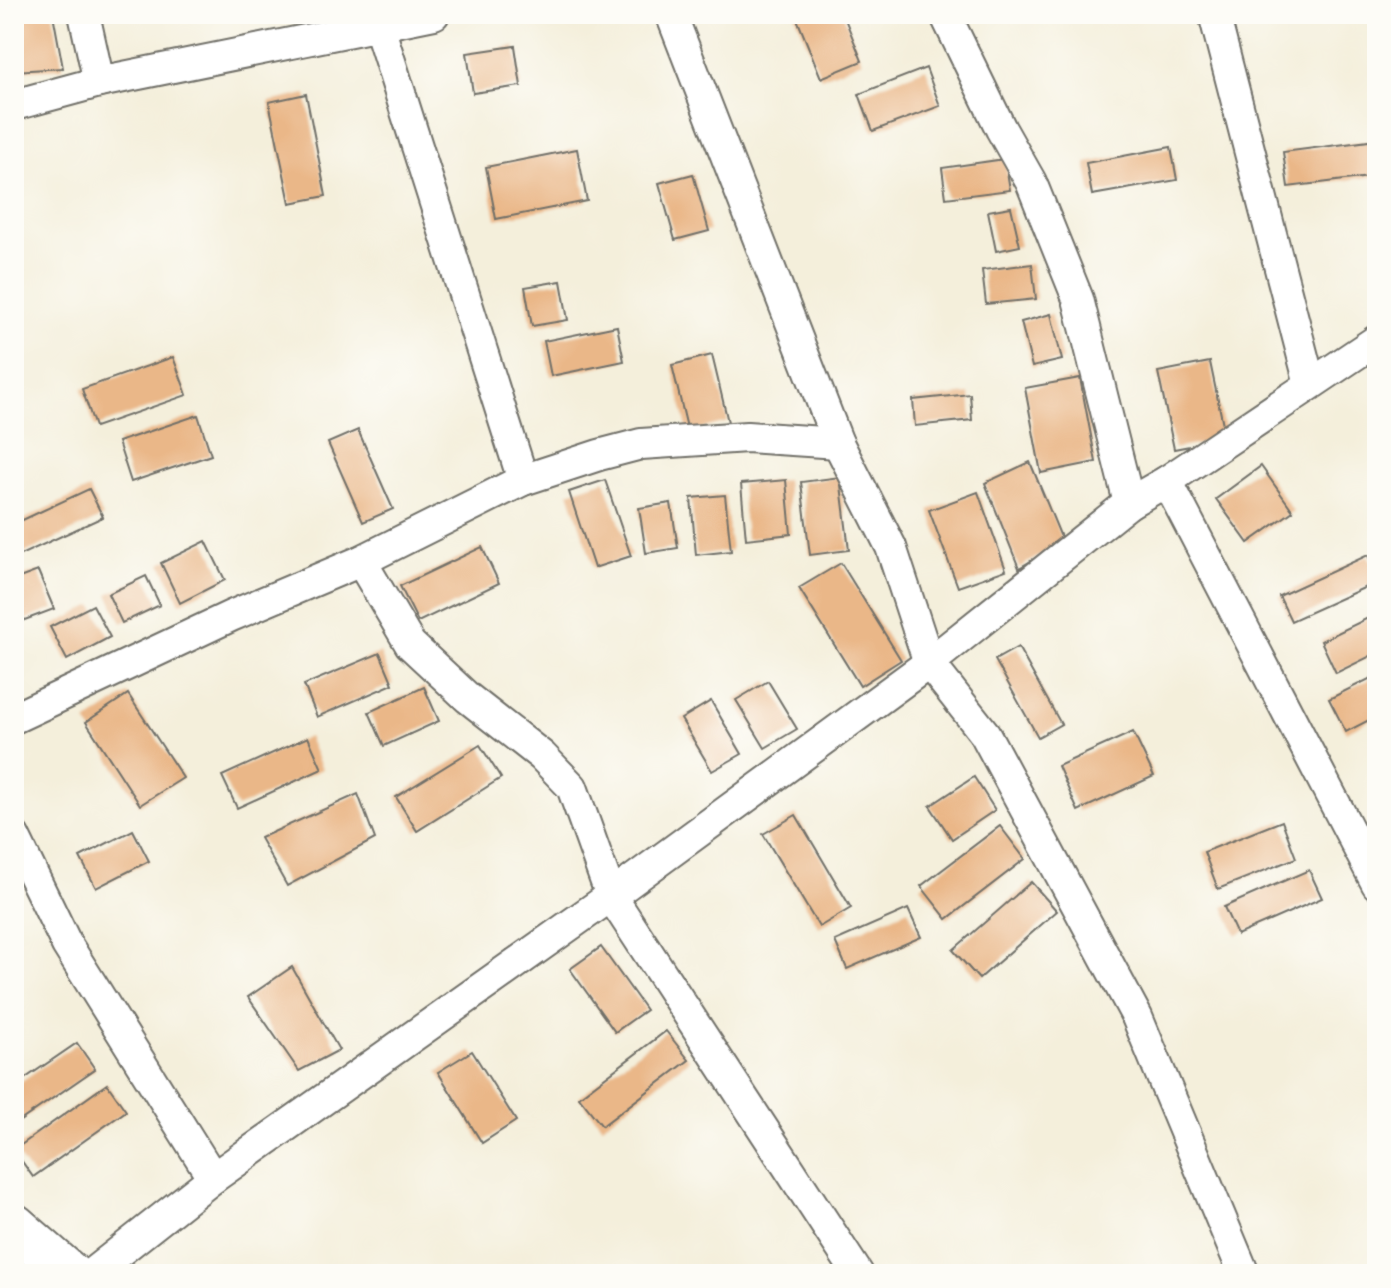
<svg xmlns="http://www.w3.org/2000/svg" width="1391" height="1288" viewBox="0 0 1391 1288" font-family="'IM FELL English',serif">
	<style>
		.building { fill: #eab788 }
		.lines { fill: none; stroke-linecap: round; stroke-linejoin: round }
		.minor-casing { stroke: #717069; stroke-width: 34 }
		.secondary-casing { stroke: #717069; stroke-width: 48 }
		.minor { stroke: #fff; stroke-width: 30 }
		.secondary { stroke: #fff; stroke-width: 44 }
	</style>
	<rect width="100%" height="100%" fill="#fdfcf7"/>
	<filter id="ink" filterUnits="userSpaceOnUse"><feTurbulence type="fractalNoise" baseFrequency=".0125" numOctaves="2"/><feDisplacementMap in="SourceGraphic" scale="16" xChannelSelector="R" yChannelSelector="G"/><feConvolveMatrix kernelMatrix="1 2 1 2 8 2 1 2 1" color-interpolation-filters="sRGB"/></filter>
	<filter id="wash" filterUnits="userSpaceOnUse"><feTurbulence type="fractalNoise" baseFrequency=".006" numOctaves="4" result="noise"/><feDisplacementMap in="SourceGraphic" scale="32" xChannelSelector="R" yChannelSelector="G"/><feGaussianBlur stdDeviation="1.8" result="paint"/><feColorMatrix in="noise" values="0 0 0 0 0 0 0 0 0 0 0 0 0 0 0 0 0 1.4 0 .05"/><feComposite in="paint" operator="in"/></filter>
	<g filter="url(#wash)">
		<rect width="100%" height="100%" fill="#f4efdb"/>
		<g id="blocks">
			<g class="building">
				<polygon points="14,14 53,14 63,68 14,71"/>
				<polygon points="795,14 843,14 862,61 821,78"/>
				<polygon points="515,46 521,86 473,93 467,53"/>
				<polygon points="926,68 940,106 873,131 859,94"/>
				<polygon points="306,94 326,196 290,203 269,102"/>
				<polygon points="1377,140 1377,176 1288,187 1283,152"/>
				<polygon points="1171,147 1177,180 1092,195 1086,163"/>
				<polygon points="577,149 587,201 496,219 486,167"/>
				<polygon points="1005,159 1010,190 946,198 942,168"/>
				<polygon points="693,174 709,231 675,240 659,183"/>
				<polygon points="1011,207 1020,246 996,251 988,211"/>
				<polygon points="1032,264 1036,299 986,304 982,270"/>
				<polygon points="561,281 568,320 532,326 525,287"/>
				<polygon points="1051,314 1062,360 1032,367 1021,322"/>
				<polygon points="617,326 624,361 551,376 544,341"/>
				<polygon points="712,355 728,422 688,432 672,365"/>
				<polygon points="173,357 187,395 95,427 82,389"/>
				<polygon points="1210,362 1226,439 1174,449 1158,372"/>
				<polygon points="1080,378 1096,462 1041,473 1025,388"/>
				<polygon points="970,394 972,420 915,426 913,400"/>
				<polygon points="198,415 211,455 131,482 118,442"/>
				<polygon points="358,430 393,509 363,522 328,443"/>
				<polygon points="1030,462 1063,542 1019,568 985,483"/>
				<polygon points="1261,466 1293,511 1248,543 1216,499"/>
				<polygon points="840,477 849,550 810,555 801,482"/>
				<polygon points="605,480 631,556 594,568 569,492"/>
				<polygon points="786,480 791,534 746,539 741,484"/>
				<polygon points="89,489 103,517 14,558 14,524"/>
				<polygon points="978,492 1006,570 958,587 929,510"/>
				<polygon points="725,495 731,551 696,555 691,498"/>
				<polygon points="671,503 678,548 646,553 639,508"/>
				<polygon points="206,541 225,580 180,603 161,563"/>
				<polygon points="482,547 499,583 418,622 400,586"/>
				<polygon points="1368,555 1377,574 1377,582 1291,621 1279,596"/>
				<polygon points="841,563 901,660 860,686 799,588"/>
				<polygon points="38,571 54,609 14,624 14,580"/>
				<polygon points="146,576 160,605 122,623 108,594"/>
				<polygon points="93,605 110,637 67,660 50,627"/>
				<polygon points="1368,618 1377,637 1377,653 1336,673 1321,641"/>
				<polygon points="1018,647 1061,724 1038,737 995,660"/>
				<polygon points="380,653 393,684 317,717 304,685"/>
				<polygon points="1377,675 1377,716 1346,732 1329,699"/>
				<polygon points="768,681 797,729 765,748 736,700"/>
				<polygon points="424,687 439,721 384,746 369,712"/>
				<polygon points="128,694 183,778 140,805 86,722"/>
				<polygon points="711,701 742,754 712,771 681,719"/>
				<polygon points="1133,732 1154,776 1078,811 1058,766"/>
				<polygon points="308,737 322,769 237,808 222,776"/>
				<polygon points="480,745 501,778 417,831 396,797"/>
				<polygon points="974,777 995,810 952,839 930,806"/>
				<polygon points="358,794 375,839 287,886 260,838"/>
				<polygon points="796,815 851,908 819,927 763,834"/>
				<polygon points="1282,821 1296,858 1218,889 1204,852"/>
				<polygon points="1000,826 1025,859 947,919 921,886"/>
				<polygon points="133,830 149,861 96,888 80,857"/>
				<polygon points="1309,870 1322,898 1237,935 1224,907"/>
				<polygon points="1031,882 1057,911 979,979 953,950"/>
				<polygon points="908,909 921,937 847,969 835,941"/>
				<polygon points="601,947 646,1010 615,1032 570,969"/>
				<polygon points="292,967 339,1050 299,1071 248,997"/>
				<polygon points="666,1031 689,1060 602,1126 579,1097"/>
				<polygon points="77,1043 95,1069 14,1125 14,1086"/>
				<polygon points="472,1051 516,1121 482,1143 438,1072"/>
				<polygon points="107,1084 126,1111 33,1177 14,1150"/>
			</g>
		</g>
	</g>
	<g filter="url(#ink)">
		<use href="#blocks" fill-opacity="0" stroke="#717069" stroke-width="2"/>
		<g class="lines">
			<defs>
				<g id="minor">
					<polyline points="84,14 99,82"/>
					<polyline points="375,14 523,480"/>
					<polyline points="671,14 838,443 891,547 929,663 985,734 1137,1017 1244,1274"/>
					<polyline points="945,14 1001,129 1031,182 1078,299 1129,503"/>
					<polyline points="1214,14 1310,384"/>
					<polyline points="14,105 99,82 434,14"/>
					<polyline points="1167,481 1377,884"/>
					<polyline points="361,561 410,644 468,698 542,756 572,787 611,896 858,1274"/>
					<polyline points="14,718 231,616 361,561 523,480 599,455 641,444 747,437 838,443"/>
					<polyline points="14,836 67,945 213,1178"/>
					<polyline points="91,1274 213,1178 611,896 929,663 1129,503 1167,481 1377,340"/>
				</g>
				<polyline id="secondary" points="14,1226 69,1274"/>
			</defs>
			<use href="#minor" class="minor-casing"/>
			<use href="#secondary" class="secondary-casing"/>
			<use href="#minor" class="minor"/>
			<use href="#secondary" class="secondary"/>
		</g>
	</g>
	<rect width="1391" height="1288" fill="none" stroke="#fdfcf7" stroke-width="48"/>
</svg>
